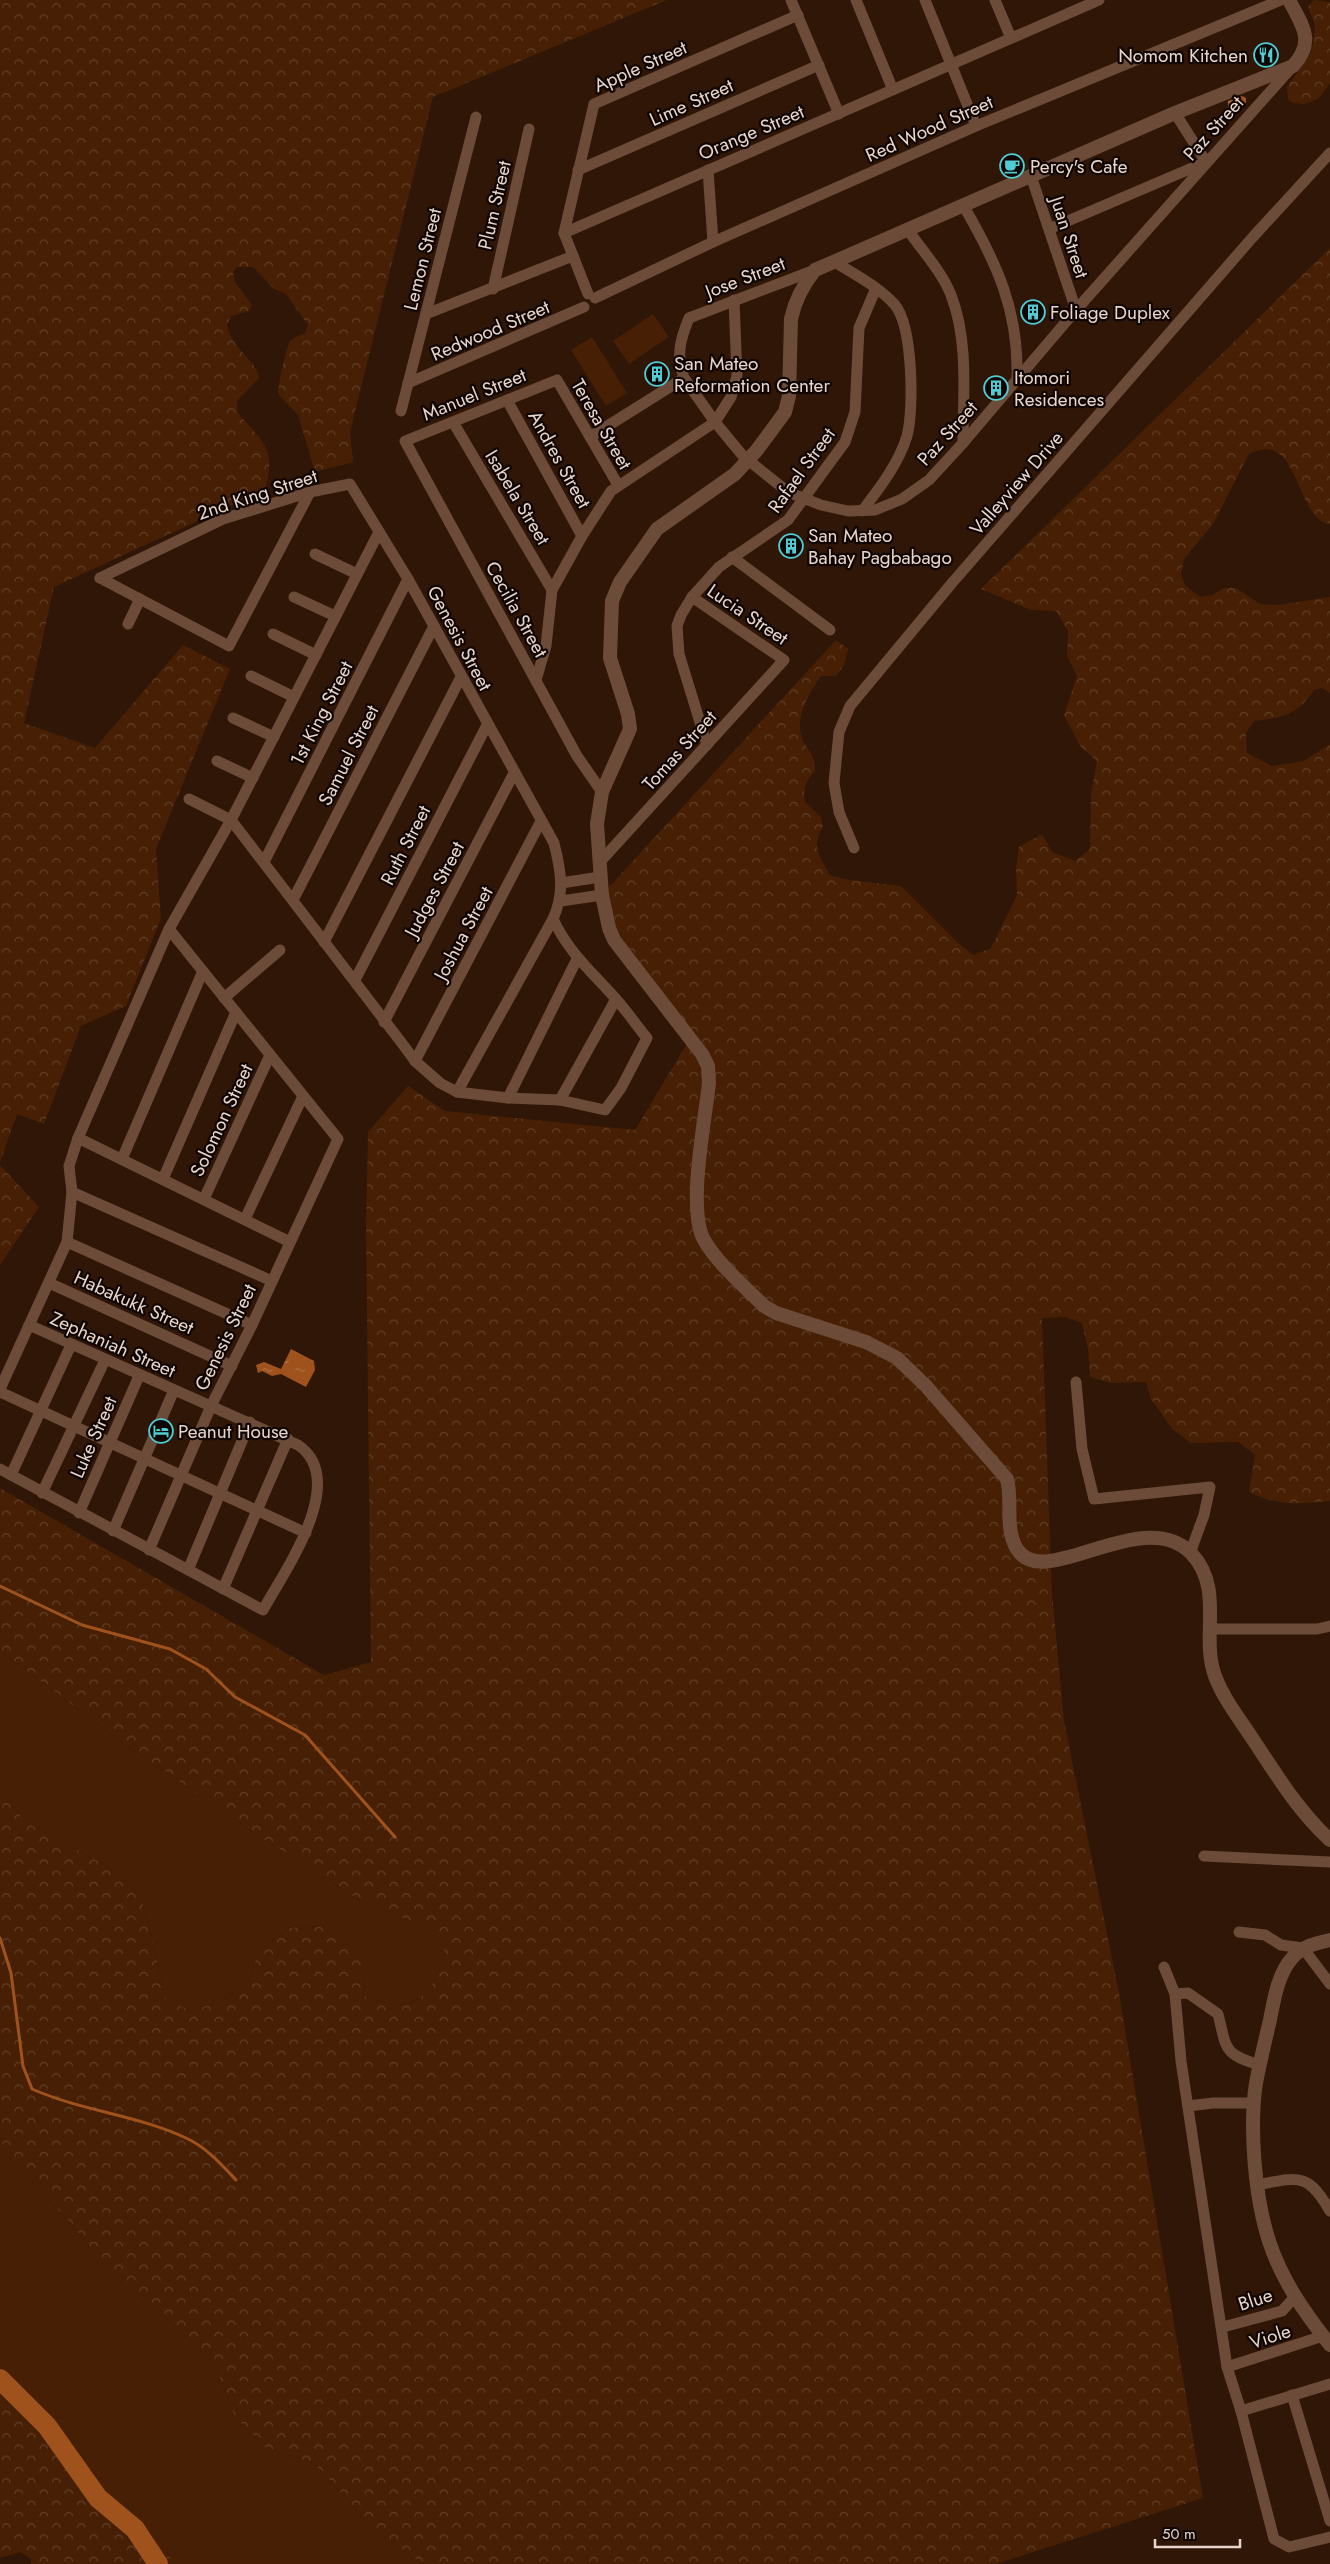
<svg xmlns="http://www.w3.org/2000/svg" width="1330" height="2564" viewBox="0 0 1330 2564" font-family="Jost,sans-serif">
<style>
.green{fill:#461f04}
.forest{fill:url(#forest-crowns)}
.water{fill:url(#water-ripples)}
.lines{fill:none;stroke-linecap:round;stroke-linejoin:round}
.stream{stroke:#9f521c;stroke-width:3}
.river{stroke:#9f521c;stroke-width:20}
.minor{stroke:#6c4b38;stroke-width:11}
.tertiary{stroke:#6c4b38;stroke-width:14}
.labels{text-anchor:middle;stroke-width:4.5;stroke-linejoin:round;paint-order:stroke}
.poi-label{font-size:19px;fill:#e8d6cc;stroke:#0f0502;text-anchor:start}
.street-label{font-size:19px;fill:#e8d6cc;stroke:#0f0502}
</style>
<defs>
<pattern id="forest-crowns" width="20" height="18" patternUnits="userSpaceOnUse" patternTransform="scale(1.25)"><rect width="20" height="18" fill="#461f04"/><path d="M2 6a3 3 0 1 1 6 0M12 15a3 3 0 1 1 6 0" fill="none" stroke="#613f27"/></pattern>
<pattern id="water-ripples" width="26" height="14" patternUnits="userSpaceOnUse" patternTransform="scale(1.25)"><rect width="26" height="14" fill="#9f521c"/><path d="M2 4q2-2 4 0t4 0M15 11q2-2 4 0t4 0" fill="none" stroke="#b17246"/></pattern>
</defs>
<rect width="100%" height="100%" fill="#2f1606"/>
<g class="green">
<path d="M653 314 669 337 629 364 613 341Z"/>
<path d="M592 337 627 393 606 406 571 350Z"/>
<path d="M0 1651 126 1745 262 1838 359 1900 426 1928 446 1945C436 1994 415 2018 365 1996L362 1964 322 1926 288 1928 258 1953 249 1979 220 2003 188 2010 164 1998 155 1951 142 1901 122 1874 24 1821 0 1787Z"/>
<path d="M0 2139 9 2158 68 2220 101 2262 128 2290 173 2324 215 2365 234 2416 266 2448 315 2464 370 2525 422 2564H174L162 2543 106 2495 71 2444 49 2417 0 2368Z"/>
</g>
<g class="forest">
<path d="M0 0H667L433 97 350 432 353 462 315 472 298 415 278 394C278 386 286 345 291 340 294 337 301 335 305 333L308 325 286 294 274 289 253 267H237L233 272 235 282 252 305 249 311 231 316 227 325C232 350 256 359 259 378L237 401V412C262 442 277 447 265 490L54 587 24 723 95 748 183 645 230 669 156 849 161 918 126 1006 81 1026 44 1124 17 1114 0 1162Z"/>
<path d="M1314 0 1330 2V83L1319 98 1313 101 1304 104 1293 103 1288 99 1287 87 1310 54 1313 44 1315 25 1308 7Z"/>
<path d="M1330 248V524C1295 521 1300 427 1249 454L1213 524 1184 559 1181 574 1185 585 1200 597 1212 595 1224 588H1236L1260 604 1279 605 1330 597V693L1322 688 1314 690C1298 715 1282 718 1254 721L1246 733 1247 753 1272 766 1304 761 1330 744V1501C1298 1504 1278 1506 1249 1492L1255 1455 1238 1442 1191 1443 1172 1429 1151 1399 1146 1382 1111 1383 1090 1377 1088 1349 1082 1323 1065 1317 1042 1318 1052 1594 1064 1721 1119 1993 1203 2498 996 2564H422L370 2525 315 2464 266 2448 234 2416 215 2365 173 2324 128 2290 101 2262 68 2220 9 2158 0 2139V1787L24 1821 122 1874 142 1901 155 1951 164 1997 188 2010 220 2003 249 1979 258 1953 288 1928 322 1926 347 1935 362 1964 365 1996C415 2018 436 1994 445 1946L426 1928 359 1900 262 1838 126 1745 0 1651V1488L324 1675 371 1662 366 1226 368 1132 408 1086 445 1111 635 1130 686 1045 697 1039 615 930 608 888 836 640 848 649 844 665 836 676H821C810 692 796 715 801 735 805 750 816 753 815 771 805 781 803 789 805 802L821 817 823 826C811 847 819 855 830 875L849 880 901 886 958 943 974 955 991 948 1017 895 1016 868 1019 847 1042 834 1052 852 1075 861 1090 849 1091 795 1097 761 1080 746 1064 715 1077 676 1067 656 1068 631 1056 611 1031 610 981 589Z"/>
<path d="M0 1165 39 1207 0 1265Z"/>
<path d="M0 2368 49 2417 71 2444 106 2495 162 2543 174 2564H31V2559L20 2552 0 2558Z"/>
</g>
<g class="water">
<path d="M1242 96 1246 98V103L1233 114 1228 110V101Z"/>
<path d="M291 1349 314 1361 315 1370 306 1387 281 1374 272 1376 262 1371 258 1373 256 1365 264 1362 281 1369Z"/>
</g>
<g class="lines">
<g class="stream">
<path d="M0 1586 82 1625 170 1649 206 1669 235 1697 305 1735 395 1837"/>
<path d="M0 1938 11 1973 23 2066 32 2089C82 2111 137 2115 186 2138 206 2147 221 2164 236 2180"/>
</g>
<path class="river" d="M0 2379 47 2426 98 2498 135 2529 158 2564"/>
<g class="minor">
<path d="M791 0 839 114"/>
<path d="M856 0 893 90"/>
<path d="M925 0 976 126"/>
<path d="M995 0 1011 38"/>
<path d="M578 170 819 65"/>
<path d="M708 170 713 242"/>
<path d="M1031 176 1076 310"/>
<path d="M963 205C997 263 1019 311 1017 379"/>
<path d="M907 229C922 250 942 272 951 295 969 341 963 396 963 443"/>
<path d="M1049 229 1206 162 1175 113"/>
<path d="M564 233 1099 0"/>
<path d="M833 261C854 274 878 286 895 305 913 327 914 410 907 436 899 463 879 489 862 511"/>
<path d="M493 289 529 129"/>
<path d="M588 294 564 233 594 104 798 15"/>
<path d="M595 298 713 242 976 126 1281 0"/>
<path d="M426 314 573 256"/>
<path d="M684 378 715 422 743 456 788 492 821 505 848 511 875 510 902 499 929 480 963 443 1076 310 1292 67"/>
<path d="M408 383 584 307"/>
<path d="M507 400 582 536"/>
<path d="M401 411 476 117"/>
<path d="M453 422 552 590"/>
<path d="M590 437 684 378C676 355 680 340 689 318L815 270"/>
<path d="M315 554 357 574"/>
<path d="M732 557 830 630"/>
<path d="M100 578 223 519 310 492 350 484 408 579 554 843C561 871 565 892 553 919L457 1092"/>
<path d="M100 578 229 646 310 492"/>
<path d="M294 597 335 616"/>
<path d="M128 624 140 599"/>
<path d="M273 634 316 655"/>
<path d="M251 676 294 697"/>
<path d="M536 680 546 646 552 590 582 536 611 491 715 422 731 397 737 376 734 300"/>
<path d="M233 718 274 737"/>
<path d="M707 745 679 654 677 626 681 615 692 597 719 567 788 520 845 442 855 412 859 328 876 288"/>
<path d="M217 761 253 778"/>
<path d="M602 792 577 756 405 441 557 380 618 485"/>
<path d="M189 799 231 820 401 1042 415 1061 440 1083 457 1092 508 1098 560 1100 605 1110 621 1088 647 1038C636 1025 627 1011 615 998 591 971 569 953 553 919"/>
<path d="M854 848 839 812 834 783 839 732 850 706 952 583 1252 238 1330 153"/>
<path d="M264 862 408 579"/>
<path d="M599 863 784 660 692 597"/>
<path d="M561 883 600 877"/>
<path d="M293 900 434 626"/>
<path d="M561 901 602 895"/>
<path d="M324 942 461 677"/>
<path d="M355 980 487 725"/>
<path d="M224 998 280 950"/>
<path d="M384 1022 514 773"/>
<path d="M415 1061 541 821"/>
<path d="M508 1098 577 959"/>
<path d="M560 1100 616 999"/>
<path d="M78 1138 290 1242"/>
<path d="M122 1159 203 971"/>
<path d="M163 1179 236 1012"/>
<path d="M72 1192 272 1281"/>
<path d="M204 1199 270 1055"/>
<path d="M245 1219 303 1096"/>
<path d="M67 1242 252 1325"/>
<path d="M49 1283 232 1366"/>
<path d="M1076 1382 1082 1449 1094 1499 1210 1487 1204 1515 1190 1553"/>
<path d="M0 1389 67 1242 72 1192 69 1166 78 1138 169 929 231 820 379 532"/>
<path d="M0 1392 306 1533"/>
<path d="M0 1469 263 1610C284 1572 350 1480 298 1445L29 1325"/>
<path d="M11 1475 71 1345"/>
<path d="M42 1493 105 1360"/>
<path d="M79 1513 139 1376"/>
<path d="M113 1531 174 1390"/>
<path d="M149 1550 211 1406 252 1325 338 1139 169 929"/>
<path d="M188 1570 250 1422"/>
<path d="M223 1589 288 1439"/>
<path d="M1211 1629H1317L1330 1626"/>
<path d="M1204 1856 1330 1862"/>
<path d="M1239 1932 1265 1935 1281 1945 1303 1948 1330 1984"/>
<path d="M1164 1967 1175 1994 1181 2061 1227 2367 1241 2411 1274 2539 1289 2547 1330 2537"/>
<path d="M1175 1994 1188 1993 1218 2014C1227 2050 1223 2054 1260 2065"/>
<path d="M1188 2106 1213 2103H1254"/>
<path d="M1257 2185C1298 2177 1308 2172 1330 2211"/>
<path d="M1223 2327 1282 2311 1294 2298"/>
<path d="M1227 2367 1323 2336"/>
<path d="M1292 2395 1330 2521"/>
<path d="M1241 2411 1330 2384"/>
</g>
<g class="tertiary">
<path d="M1289 0C1302 25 1316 41 1293 66L1175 113 815 270C803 285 795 300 791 319L789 396 785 412 757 450 735 474 657 529 620 582 612 601 610 658 628 714 630 729 602 792 597 824 602 895 609 928 614 940 702 1054 708 1066 709 1083C705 1121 687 1209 704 1240 718 1264 744 1286 764 1306L776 1313 866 1342 897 1358 926 1386 1007 1479C1013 1501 1004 1528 1017 1549 1043 1593 1142 1504 1191 1553 1225 1589 1200 1635 1215 1676 1223 1698 1239 1718 1252 1738 1276 1774 1298 1811 1330 1840"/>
<path d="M1330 1940C1316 1943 1303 1946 1293 1957 1278 1973 1274 1999 1270 2020 1265 2041 1260 2062 1256 2083 1249 2128 1255 2198 1269 2241 1282 2281 1305 2313 1330 2345"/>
</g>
</g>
<defs>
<g id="restaurant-ring" transform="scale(1.25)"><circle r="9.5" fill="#0f0502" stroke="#51ccd4" stroke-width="1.5"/><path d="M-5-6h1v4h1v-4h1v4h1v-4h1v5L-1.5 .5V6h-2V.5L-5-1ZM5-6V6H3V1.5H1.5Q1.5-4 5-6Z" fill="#51ccd4"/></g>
<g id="cafe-ring" transform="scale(1.25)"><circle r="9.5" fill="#0f0502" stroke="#51ccd4" stroke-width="1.5"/><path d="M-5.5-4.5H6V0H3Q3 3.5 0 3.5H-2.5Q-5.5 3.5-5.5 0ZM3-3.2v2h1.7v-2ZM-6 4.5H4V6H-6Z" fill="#51ccd4"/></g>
<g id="building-ring" transform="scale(1.25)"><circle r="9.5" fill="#0f0502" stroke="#51ccd4" stroke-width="1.5"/><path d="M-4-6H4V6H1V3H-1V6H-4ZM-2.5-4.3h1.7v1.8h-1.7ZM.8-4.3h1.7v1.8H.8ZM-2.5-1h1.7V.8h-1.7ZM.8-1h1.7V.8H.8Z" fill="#51ccd4"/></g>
<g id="hotel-ring" transform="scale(1.25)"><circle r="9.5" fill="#0f0502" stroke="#51ccd4" stroke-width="1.5"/><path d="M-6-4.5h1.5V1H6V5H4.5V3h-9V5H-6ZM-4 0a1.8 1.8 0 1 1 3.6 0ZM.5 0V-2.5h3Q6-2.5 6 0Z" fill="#51ccd4"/></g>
</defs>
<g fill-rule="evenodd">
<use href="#restaurant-ring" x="1266" y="55"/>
<use href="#cafe-ring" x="1012" y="166"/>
<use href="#building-ring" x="1033" y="312"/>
<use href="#building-ring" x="657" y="374"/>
<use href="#building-ring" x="996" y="388"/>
<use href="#building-ring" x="791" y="546"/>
<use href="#hotel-ring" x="161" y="1431"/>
</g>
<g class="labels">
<g class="poi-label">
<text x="1248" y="62" text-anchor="end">Nomom Kitchen</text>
<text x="1030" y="173">Percy's Cafe</text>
<text x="1050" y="319">Foliage Duplex</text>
<text x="674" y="370">San Mateo<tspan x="674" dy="22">Reformation Center</tspan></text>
<text x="1014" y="384">Itomori<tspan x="1014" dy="22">Residences</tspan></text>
<text x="808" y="542">San Mateo<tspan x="808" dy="22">Bahay Pagbabago</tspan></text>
<text x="178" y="1438">Peanut House</text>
</g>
<g class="street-label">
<text transform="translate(640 66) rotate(-24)" y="7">Apple Street</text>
<text transform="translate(691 102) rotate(-24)" y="7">Lime Street</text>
<text transform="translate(929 128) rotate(-24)" y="7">Red Wood Street</text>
<text transform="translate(1213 128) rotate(-48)" y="7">Paz Street</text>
<text transform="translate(751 132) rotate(-23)" y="7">Orange Street</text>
<text transform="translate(494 205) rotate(-77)" y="7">Plum Street</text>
<text transform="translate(1070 237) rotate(72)" y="7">Juan Street</text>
<text transform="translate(422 259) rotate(-76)" y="7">Lemon Street</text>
<text transform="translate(745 277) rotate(-21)" y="7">Jose Street</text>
<text transform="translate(490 330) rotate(-23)" y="7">Redwood Street</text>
<text transform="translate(474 394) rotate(-22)" y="7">Manuel Street</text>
<text transform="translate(602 424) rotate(60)" y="7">Teresa Street</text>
<text transform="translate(947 433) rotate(-48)" y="7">Paz Street</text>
<text transform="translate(560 459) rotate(61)" y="7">Andres Street</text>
<text transform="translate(801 470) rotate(-54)" y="7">Rafael Street</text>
<text transform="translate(1016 483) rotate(-49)" y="7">Valleyview Drive</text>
<text transform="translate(257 494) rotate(-18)" y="7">2nd King Street</text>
<text transform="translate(518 497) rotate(59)" y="7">Isabela Street</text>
<text transform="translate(517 609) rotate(61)" y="7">Cecilia Street</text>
<text transform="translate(748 614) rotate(34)" y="7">Lucia Street</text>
<text transform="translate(460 638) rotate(62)" y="7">Genesis Street</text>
<text transform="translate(321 713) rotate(-63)" y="7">1st King Street</text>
<text transform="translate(679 750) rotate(-48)" y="7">Tomas Street</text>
<text transform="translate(348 755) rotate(-63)" y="7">Samuel Street</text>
<text transform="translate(405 845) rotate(-63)" y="7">Ruth Street</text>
<text transform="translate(434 889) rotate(-62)" y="7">Judges Street</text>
<text transform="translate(463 933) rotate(-62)" y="7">Joshua Street</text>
<text transform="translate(221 1120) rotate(-65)" y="7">Solomon Street</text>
<text transform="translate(134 1302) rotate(24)" y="7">Habakukk Street</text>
<text transform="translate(225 1337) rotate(-64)" y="7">Genesis Street</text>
<text transform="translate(113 1344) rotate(24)" y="7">Zephaniah Street</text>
<text transform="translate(93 1437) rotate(-66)" y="7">Luke Street</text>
<text transform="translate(1255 2299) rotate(-18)" y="7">Blue</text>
<text transform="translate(1270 2336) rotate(-18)" y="7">Viole</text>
</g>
</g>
<path d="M1155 2539v8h85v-8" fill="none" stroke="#e8d6cc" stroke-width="2.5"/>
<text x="1162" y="2539" font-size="15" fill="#e8d6cc" stroke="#0f0502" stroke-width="4" paint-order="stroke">50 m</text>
</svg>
